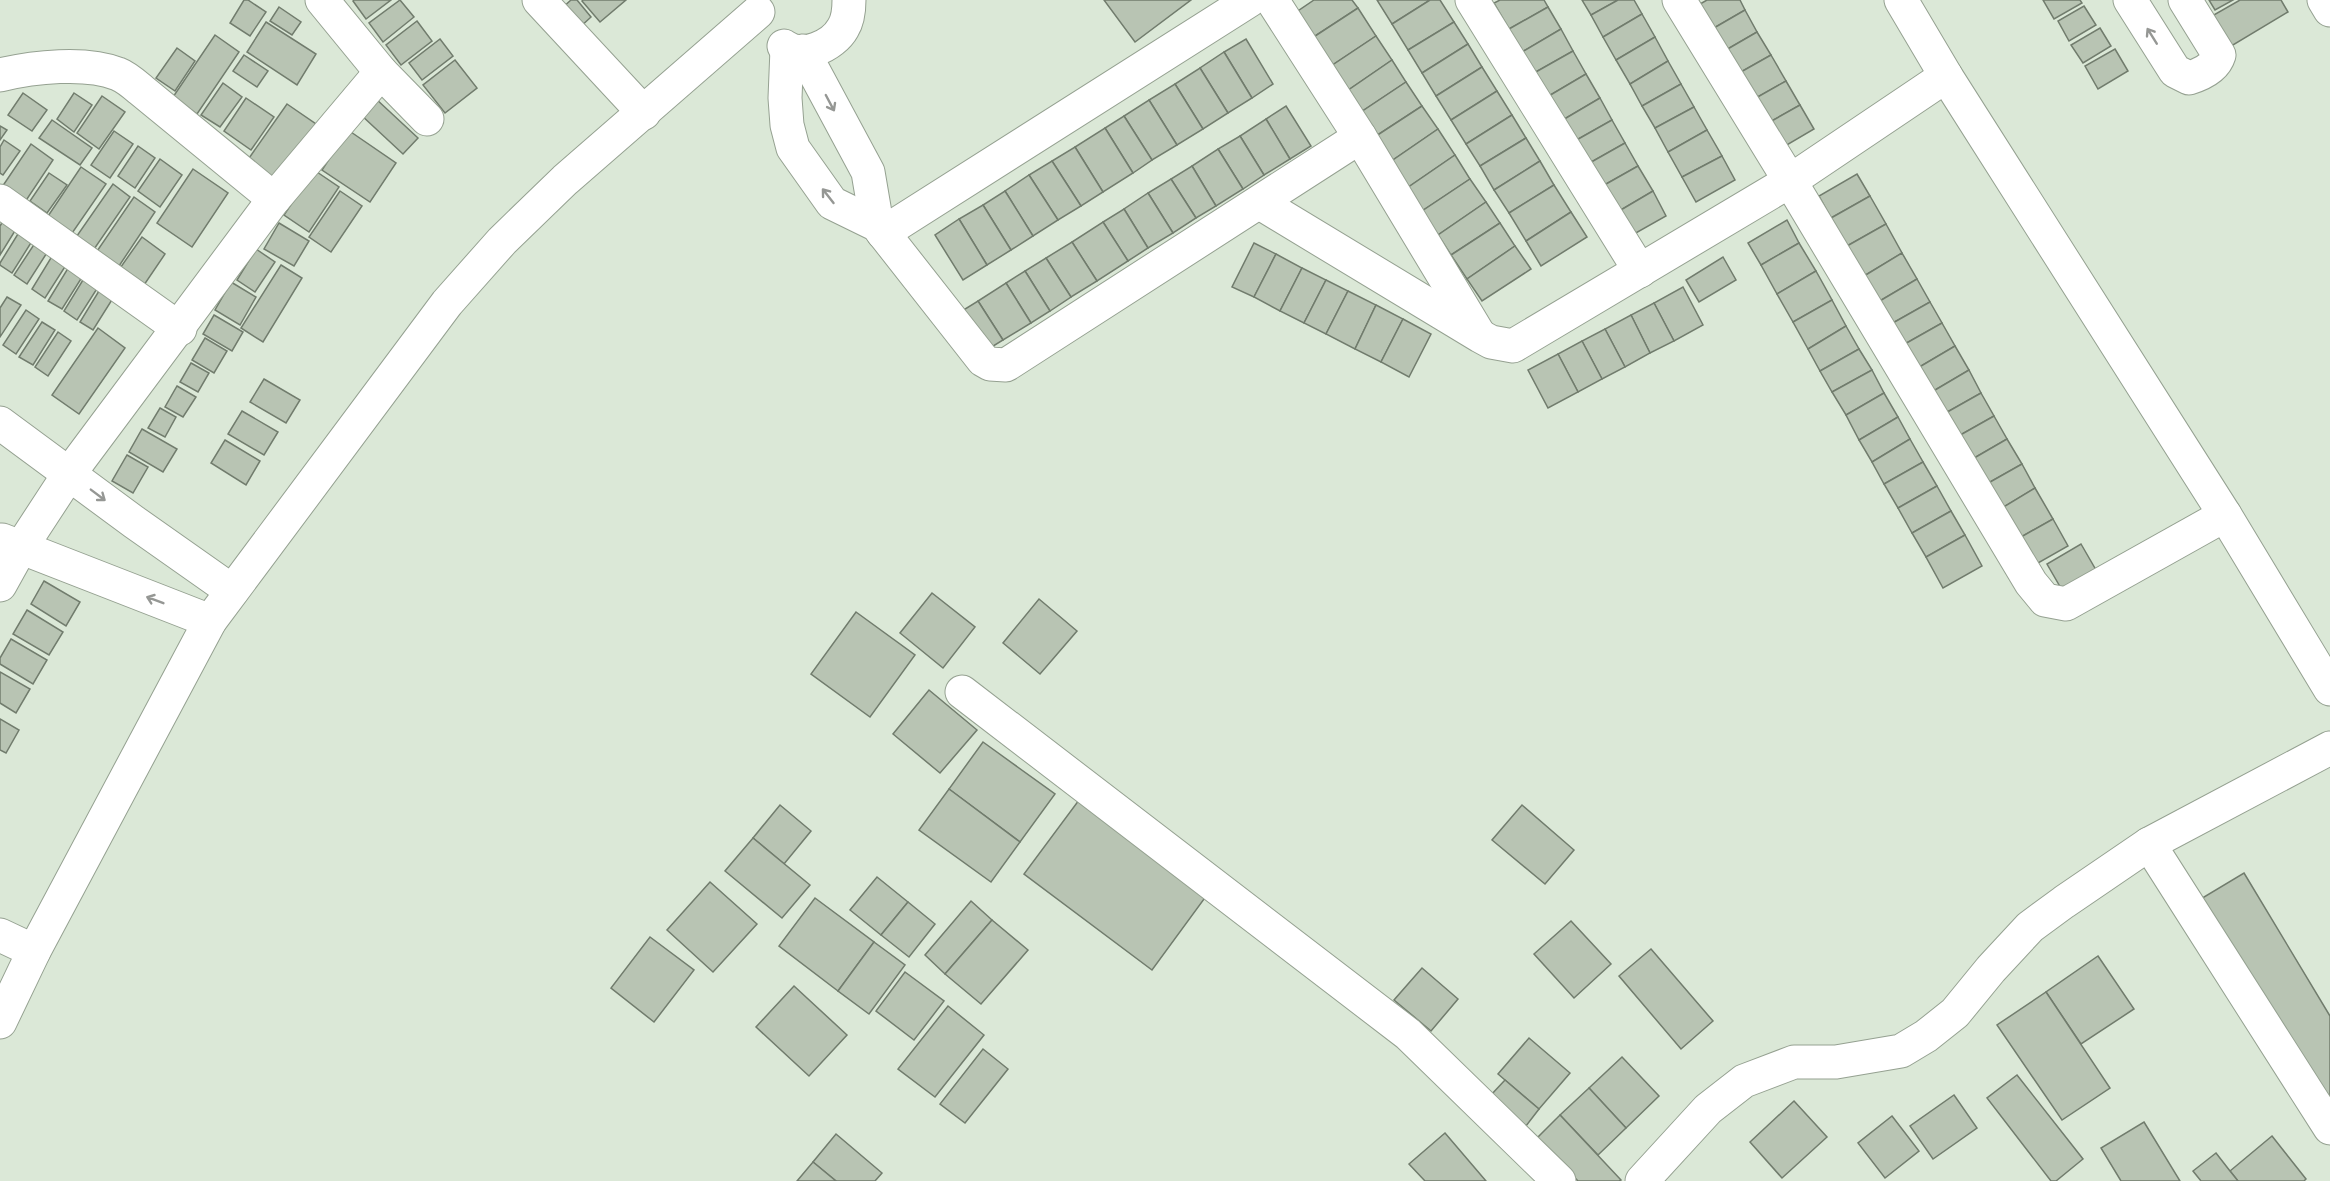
<svg xmlns="http://www.w3.org/2000/svg" width="2330" height="1181" viewBox="0 0 2330 1181" font-family="'Varela Round',sans-serif">
<style>
.building{fill:#b8c4b3;stroke:#717c6d;stroke-width:1.5}
.lines{fill:none;stroke-linecap:round;stroke-linejoin:round}
.minor-casing{stroke:#95a191;stroke-width:35}
.minor{stroke:#fff;stroke-width:33}
.oneway{stroke:#959794}
</style>
<rect width="100%" height="100%" fill="#dbe8d7"/>
<g class="building">
<path d="M244 0H248L266 12 250 36 230 23Z"/>
<path d="M354 0H391L366 19 353 1Z"/>
<path d="M400 0 414 17 383 42 369 23Z"/>
<path d="M571 0H577L591 17 578 29 561 9Z"/>
<path d="M583 0H626L600 22 582 1Z"/>
<path d="M1104 0H1191L1135 42Z"/>
<path d="M1314 0H1352L1358 8 1309 40 1292 15Z"/>
<path d="M1377 0H1430L1392 24Z"/>
<path d="M1430 0H1440L1454 22 1408 50 1392 24Z"/>
<path d="M1500 0H1544L1548 7 1509 29 1494 3Z"/>
<path d="M1582 0H1618L1591 15Z"/>
<path d="M1618 0H1634L1642 14 1603 37 1591 15Z"/>
<path d="M1707 0H1740L1745 10 1707 32 1693 8Z"/>
<path d="M2043 0H2080L2082 3 2054 19Z"/>
<path d="M2209 0H2233L2215 10Z"/>
<path d="M2240 0H2281L2288 12 2223 51 2205 20Z"/>
<path d="M2084 6 2096 25 2069 41 2058 21Z"/>
<path d="M279 7 301 22 292 35 270 21Z"/>
<path d="M1548 7 1561 29 1522 52 1509 29Z"/>
<path d="M1358 8 1376 36 1328 68 1309 40Z"/>
<path d="M1745 10 1757 32 1719 54 1707 32Z"/>
<path d="M1642 14 1655 37 1616 60 1603 37Z"/>
<path d="M417 21 432 41 401 65 386 45Z"/>
<path d="M266 22 316 54 297 85 247 52Z"/>
<path d="M1454 22 1468 44 1422 73 1408 50Z"/>
<path d="M2100 28 2111 46 2083 63 2071 45Z"/>
<path d="M1561 29 1573 51 1534 73 1522 52Z"/>
<path d="M1757 32 1771 55 1732 77 1719 54Z"/>
<path d="M215 35 239 52 197 114 173 97Z"/>
<path d="M1376 36 1392 60 1344 93 1328 68Z"/>
<path d="M1655 37 1668 61 1630 84 1616 60Z"/>
<path d="M440 39 453 56 422 80 409 63Z"/>
<path d="M1246 39 1273 84 1252 98 1224 52Z"/>
<path d="M1468 44 1482 67 1436 96 1422 73Z"/>
<path d="M177 48 195 61 175 91 156 78Z"/>
<path d="M2115 49 2128 71 2098 89 2085 66Z"/>
<path d="M1573 51 1586 74 1547 97 1534 73Z"/>
<path d="M1224 52 1252 98 1228 113 1200 68Z"/>
<path d="M244 55 268 71 257 87 233 71Z"/>
<path d="M1771 55 1786 81 1747 103 1732 77Z"/>
<path d="M455 60 477 88 445 113 423 85Z"/>
<path d="M1392 60 1406 82 1358 114 1344 93Z"/>
<path d="M1668 61 1681 84 1642 106 1630 84Z"/>
<path d="M1482 67 1497 91 1451 120 1436 96Z"/>
<path d="M1200 68 1228 113 1203 129 1175 84Z"/>
<path d="M1586 74 1600 98 1561 121 1547 97Z"/>
<path d="M1786 81 1800 105 1761 127 1747 103Z"/>
<path d="M1406 82 1422 106 1373 138 1358 114Z"/>
<path d="M223 83 242 97 220 127 201 115Z"/>
<path d="M1175 84 1203 129 1177 145 1149 100Z"/>
<path d="M1681 84 1694 107 1655 128 1642 106Z"/>
<path d="M1497 91 1512 115 1466 144 1451 120Z"/>
<path d="M23 93 47 110 32 131 8 115Z"/>
<path d="M74 93 92 105 74 132 57 119Z"/>
<path d="M102 96 125 112 99 149 77 133Z"/>
<path d="M246 98 274 117 251 150 224 131Z"/>
<path d="M375 98 418 138 403 154 360 114Z"/>
<path d="M1600 98 1612 120 1573 142 1561 121Z"/>
<path d="M1149 100 1177 145 1152 160 1124 116Z"/>
<path d="M287 104 316 124 276 182 247 161Z"/>
<path d="M1800 105 1814 129 1775 152 1761 127Z"/>
<path d="M1286 106 1311 146 1290 159 1266 119Z"/>
<path d="M1422 106 1438 129 1390 162 1373 138Z"/>
<path d="M1694 107 1707 130 1668 152 1655 128Z"/>
<path d="M1512 115 1526 138 1480 166 1466 144Z"/>
<path d="M1124 116 1152 160 1133 173 1105 128Z"/>
<path d="M1266 119 1290 159 1264 175 1240 136Z"/>
<path d="M52 120 92 148 80 165 39 138Z"/>
<path d="M1612 120 1625 143 1586 165 1573 142Z"/>
<path d="M0 126 7 130 0 140Z"/>
<path d="M1105 128 1133 173 1103 192 1075 147Z"/>
<path d="M1438 129 1455 155 1407 188 1390 162Z"/>
<path d="M348 130 396 163 370 202 322 170Z"/>
<path d="M1707 130 1722 156 1682 177 1668 152Z"/>
<path d="M114 131 133 144 110 178 91 165Z"/>
<path d="M1240 136 1264 175 1243 189 1218 149Z"/>
<path d="M1526 138 1540 161 1494 190 1480 166Z"/>
<path d="M4 140 20 151 3 175 0 173V147Z"/>
<path d="M1625 143 1638 166 1599 188 1586 165Z"/>
<path d="M31 144 53 160 25 202 2 187Z"/>
<path d="M138 146 155 158 135 188 118 176Z"/>
<path d="M1075 147 1103 192 1081 206 1052 161Z"/>
<path d="M1218 149 1243 189 1216 206 1192 166Z"/>
<path d="M1455 155 1470 179 1422 211 1407 188Z"/>
<path d="M1722 156 1735 180 1696 202 1682 177Z"/>
<path d="M160 159 182 175 160 207 138 191Z"/>
<path d="M1052 161 1081 206 1058 220 1029 175Z"/>
<path d="M1540 161 1554 185 1509 213 1494 190Z"/>
<path d="M1192 166 1216 206 1196 218 1171 179Z"/>
<path d="M1638 166 1653 191 1614 214 1599 188Z"/>
<path d="M81 167 106 184 68 239 44 222Z"/>
<path d="M193 169 228 193 192 247 157 223Z"/>
<path d="M314 170 339 187 309 232 284 215Z"/>
<path d="M49 173 67 185 47 213 30 201Z"/>
<path d="M1857 174 1870 196 1831 218 1819 196Z"/>
<path d="M1029 175 1058 220 1033 236 1005 191Z"/>
<path d="M1171 179 1196 218 1173 233 1148 193Z"/>
<path d="M1470 179 1486 202 1438 235 1422 211Z"/>
<path d="M113 184 130 197 90 255 72 243Z"/>
<path d="M1554 185 1571 212 1526 241 1509 213Z"/>
<path d="M340 191 362 206 331 252 309 237Z"/>
<path d="M1005 191 1033 236 1011 250 983 205Z"/>
<path d="M1653 191 1666 216 1627 238 1614 214Z"/>
<path d="M1148 193 1173 233 1148 248 1124 209Z"/>
<path d="M1870 196 1886 224 1847 246 1831 218Z"/>
<path d="M134 197 155 212 113 275 91 260Z"/>
<path d="M1486 202 1500 223 1451 255 1438 235Z"/>
<path d="M983 205 1011 250 987 265 959 219Z"/>
<path d="M1124 209 1148 248 1128 261 1103 222Z"/>
<path d="M1571 212 1587 237 1541 266 1526 241Z"/>
<path d="M5 218 18 226 0 255V226Z"/>
<path d="M959 219 987 265 963 280 935 235Z"/>
<path d="M1787 220 1799 243 1761 265 1748 243Z"/>
<path d="M1103 222 1128 261 1097 281 1072 242Z"/>
<path d="M279 223 309 241 294 266 264 249Z"/>
<path d="M1500 223 1515 246 1467 279 1451 255Z"/>
<path d="M1886 224 1902 253 1864 276 1847 246Z"/>
<path d="M21 229 34 238 12 273 0 265V263Z"/>
<path d="M142 237 165 254 142 288 118 271Z"/>
<path d="M37 240 50 248 27 284 14 275Z"/>
<path d="M1072 242 1097 281 1071 297 1046 258Z"/>
<path d="M1254 243 1276 254 1254 297 1232 287Z"/>
<path d="M1799 243 1816 271 1777 294 1761 265Z"/>
<path d="M1515 246 1531 269 1482 301 1467 279Z"/>
<path d="M256 249 275 262 255 292 237 280Z"/>
<path d="M54 253 68 262 45 298 32 289Z"/>
<path d="M1902 253 1917 279 1878 302 1864 276Z"/>
<path d="M1276 254 1302 268 1280 311 1254 297Z"/>
<path d="M1723 257 1736 280 1699 302 1686 280Z"/>
<path d="M1046 258 1071 297 1050 311 1025 271Z"/>
<path d="M70 265 84 274 62 309 48 301Z"/>
<path d="M281 265 302 278 263 342 241 328Z"/>
<path d="M1302 268 1326 280 1304 323 1280 311Z"/>
<path d="M1025 271 1050 311 1031 323 1006 283Z"/>
<path d="M1816 271 1832 300 1793 322 1777 294Z"/>
<path d="M86 275 100 284 77 320 64 311Z"/>
<path d="M1917 279 1930 302 1891 324 1878 302Z"/>
<path d="M1326 280 1348 291 1326 334 1304 323Z"/>
<path d="M231 282 256 297 240 325 215 310Z"/>
<path d="M1006 283 1031 323 1003 340 978 301Z"/>
<path d="M102 286 115 295 93 330 80 322Z"/>
<path d="M1683 287 1703 325 1674 341 1654 303Z"/>
<path d="M1348 291 1376 305 1355 349 1326 334Z"/>
<path d="M7 297 21 305 0 337V308Z"/>
<path d="M1832 300 1846 326 1808 349 1793 322Z"/>
<path d="M978 301 1003 340 982 353 957 314Z"/>
<path d="M1930 302 1942 323 1903 345 1891 324Z"/>
<path d="M1654 303 1674 341 1650 353 1631 315Z"/>
<path d="M1376 305 1403 319 1381 362 1355 349Z"/>
<path d="M26 310 39 319 16 354 3 345Z"/>
<path d="M214 315 243 332 232 351 203 334Z"/>
<path d="M1631 315 1650 353 1625 367 1605 329Z"/>
<path d="M1403 319 1431 334 1409 377 1381 362Z"/>
<path d="M42 322 55 330 33 365 19 357Z"/>
<path d="M1942 323 1955 346 1916 369 1903 345Z"/>
<path d="M1846 326 1859 349 1820 371 1808 349Z"/>
<path d="M98 328 125 348 79 414 52 395Z"/>
<path d="M1605 329 1625 367 1602 379 1582 341Z"/>
<path d="M58 332 71 341 48 376 35 367Z"/>
<path d="M205 338 227 351 214 373 192 360Z"/>
<path d="M1582 341 1602 379 1578 392 1558 354Z"/>
<path d="M1955 346 1969 370 1930 393 1916 369Z"/>
<path d="M1859 349 1872 370 1832 392 1820 371Z"/>
<path d="M1558 354 1578 392 1548 408 1528 370Z"/>
<path d="M191 363 209 373 198 392 180 382Z"/>
<path d="M1872 370 1884 393 1846 415 1832 392Z"/>
<path d="M1969 370 1981 393 1942 415 1930 393Z"/>
<path d="M264 379 300 400 286 423 250 402Z"/>
<path d="M177 386 196 397 183 417 165 407Z"/>
<path d="M1884 393 1898 417 1859 440 1846 415Z"/>
<path d="M1981 393 1994 416 1955 438 1942 415Z"/>
<path d="M160 408 176 417 165 437 148 428Z"/>
<path d="M242 411 278 432 264 455 228 434Z"/>
<path d="M1994 416 2007 439 1969 461 1955 438Z"/>
<path d="M1898 417 1910 439 1872 462 1859 440Z"/>
<path d="M142 429 177 449 163 472 129 452Z"/>
<path d="M1910 439 1923 462 1884 484 1872 462Z"/>
<path d="M2007 439 2022 464 1983 486 1969 461Z"/>
<path d="M225 440 260 461 246 485 211 463Z"/>
<path d="M127 455 148 467 133 493 112 481Z"/>
<path d="M1923 462 1937 486 1898 508 1884 484Z"/>
<path d="M2022 464 2035 488 1997 511 1983 486Z"/>
<path d="M1937 486 1951 511 1912 533 1898 508Z"/>
<path d="M2035 488 2053 519 2014 541 1997 511Z"/>
<path d="M1951 511 1965 535 1926 557 1912 533Z"/>
<path d="M2053 519 2068 546 2029 568 2014 541Z"/>
<path d="M1965 535 1982 566 1943 588 1926 557Z"/>
<path d="M2081 544 2096 570 2062 590 2047 564Z"/>
<path d="M44 581 80 602 66 626 31 604Z"/>
<path d="M932 593 975 627 943 668 900 633Z"/>
<path d="M1039 599 1077 631 1040 674 1003 643Z"/>
<path d="M27 610 63 632 49 655 13 634Z"/>
<path d="M856 612 915 655 870 717 811 674Z"/>
<path d="M11 639 47 660 33 684 0 664V658Z"/>
<path d="M0 672 30 689 16 713 0 703Z"/>
<path d="M929 690 977 730 940 773 893 734Z"/>
<path d="M0 719 19 730 6 753 0 750Z"/>
<path d="M983 742 1055 794 1020 842 949 789Z"/>
<path d="M949 789 1020 842 991 882 919 830Z"/>
<path d="M1079 800 1207 895 1152 970 1024 874Z"/>
<path d="M780 805 811 831 784 864 753 838Z"/>
<path d="M1522 805 1574 850 1545 884 1492 840Z"/>
<path d="M753 838 810 885 782 918 725 871Z"/>
<path d="M2244 873 2330 1016V1117L2199 900Z"/>
<path d="M877 877 908 902 881 935 850 910Z"/>
<path d="M710 882 757 924 713 972 667 930Z"/>
<path d="M815 898 874 942 838 991 779 946Z"/>
<path d="M971 901 992 920 945 974 925 955Z"/>
<path d="M908 902 935 924 909 957 881 935Z"/>
<path d="M992 920 1028 950 981 1004 945 974Z"/>
<path d="M1571 921 1611 964 1574 998 1534 954Z"/>
<path d="M650 937 694 970 654 1022 611 988Z"/>
<path d="M874 942 905 965 869 1014 838 991Z"/>
<path d="M1651 949 1713 1021 1681 1049 1619 976Z"/>
<path d="M2098 956 2134 1009 2081 1044 2046 992Z"/>
<path d="M1422 968 1458 999 1431 1031 1394 1000Z"/>
<path d="M905 972 944 1001 914 1040 876 1011Z"/>
<path d="M794 986 847 1035 809 1076 756 1027Z"/>
<path d="M2046 992 2110 1088 2062 1120 1997 1025Z"/>
<path d="M948 1006 984 1035 935 1097 898 1069Z"/>
<path d="M1529 1038 1570 1073 1539 1109 1498 1074Z"/>
<path d="M983 1049 1008 1069 965 1123 940 1104Z"/>
<path d="M1622 1057 1659 1096 1626 1128 1589 1088Z"/>
<path d="M2017 1075 2083 1159 2056 1181H2051L1987 1098Z"/>
<path d="M1505 1080 1539 1109 1526 1126 1491 1095Z"/>
<path d="M1589 1088 1626 1128 1598 1155 1560 1115Z"/>
<path d="M1954 1095 1977 1128 1933 1159 1910 1126Z"/>
<path d="M1794 1101 1827 1137 1782 1178 1750 1142Z"/>
<path d="M1560 1115 1621 1180 1619 1181H1578L1537 1138Z"/>
<path d="M1892 1116 1919 1151 1885 1178 1858 1143Z"/>
<path d="M2144 1122 2180 1181H2121L2101 1148Z"/>
<path d="M1445 1133 1486 1181H1425L1409 1164Z"/>
<path d="M836 1134 882 1173 875 1181H836L813 1162Z"/>
<path d="M2272 1136 2306 1179 2304 1181H2238L2230 1171Z"/>
<path d="M2216 1153 2230 1171 2238 1181H2201L2193 1171Z"/>
<path d="M813 1162 836 1181H797Z"/>
</g>
<g class="lines">
<g class="minor-casing">
<g id="minor">
<path d="M322 0 381 72 427 119"/>
<path d="M539 0 644 113"/>
<path d="M1272 0 1360 137 1478 333"/>
<path d="M1472 0 1640 271"/>
<path d="M1679 0 1790 181 2031 583 2045 600 2066 604 2225 515"/>
<path d="M1901 0 1946 76 2225 515 2330 689"/>
<path d="M2130 0 2175 71 2189 78C2202 74 2215 68 2219 55L2185 0"/>
<path d="M2324 0 2330 10"/>
<path d="M784 46C802 60 833 46 843 28 848 20 849 10 849 0"/>
<path d="M787 49 785 98 787 125 793 148 832 203 877 225 983 360 990 364 1006 365 1360 137"/>
<path d="M803 51 868 172 877 225"/>
<path d="M0 75C33 67 86 61 118 74 126 77 134 84 141 90L274 199"/>
<path d="M0 201 180 329"/>
<path d="M1260 203 1480 336 1491 342 1513 346 1790 181 1946 76"/>
<path d="M883 233 1250 0"/>
<path d="M0 423 134 522 232 591"/>
<path d="M2 540 210 621"/>
<path d="M0 585 20 549 69 474 274 199 381 72"/>
<path d="M962 692 1408 1034 1559 1181"/>
<path d="M2149 844 2330 1128"/>
<path d="M0 935 34 951"/>
<path d="M0 1022 34 951 210 621 447 303 502 241 565 180 758 12"/>
<path d="M1642 1181 1708 1109 1744 1081 1794 1062H1836L1901 1051 1926 1036 1955 1013 1991 969 2030 927 2064 902 2149 844 2330 748"/>
</g>
</g>
<use href="#minor" class="minor"/>
</g>
<defs><path id="oneway-shaft" d="M-6 0H5M1.5-3L5.5 0L1.5 3" fill="none" stroke-width="1.6" stroke-linecap="round" stroke-linejoin="round" transform="scale(1.5)"/></defs>
<g class="oneway">
<use href="#oneway-shaft" transform="translate(2152 36) rotate(-122)"/>
<use href="#oneway-shaft" transform="translate(830 103) rotate(62)"/>
<use href="#oneway-shaft" transform="translate(828 196) rotate(-128)"/>
<use href="#oneway-shaft" transform="translate(98 495) rotate(37)"/>
<use href="#oneway-shaft" transform="translate(155 600) rotate(-159)"/>
</g>
</svg>
